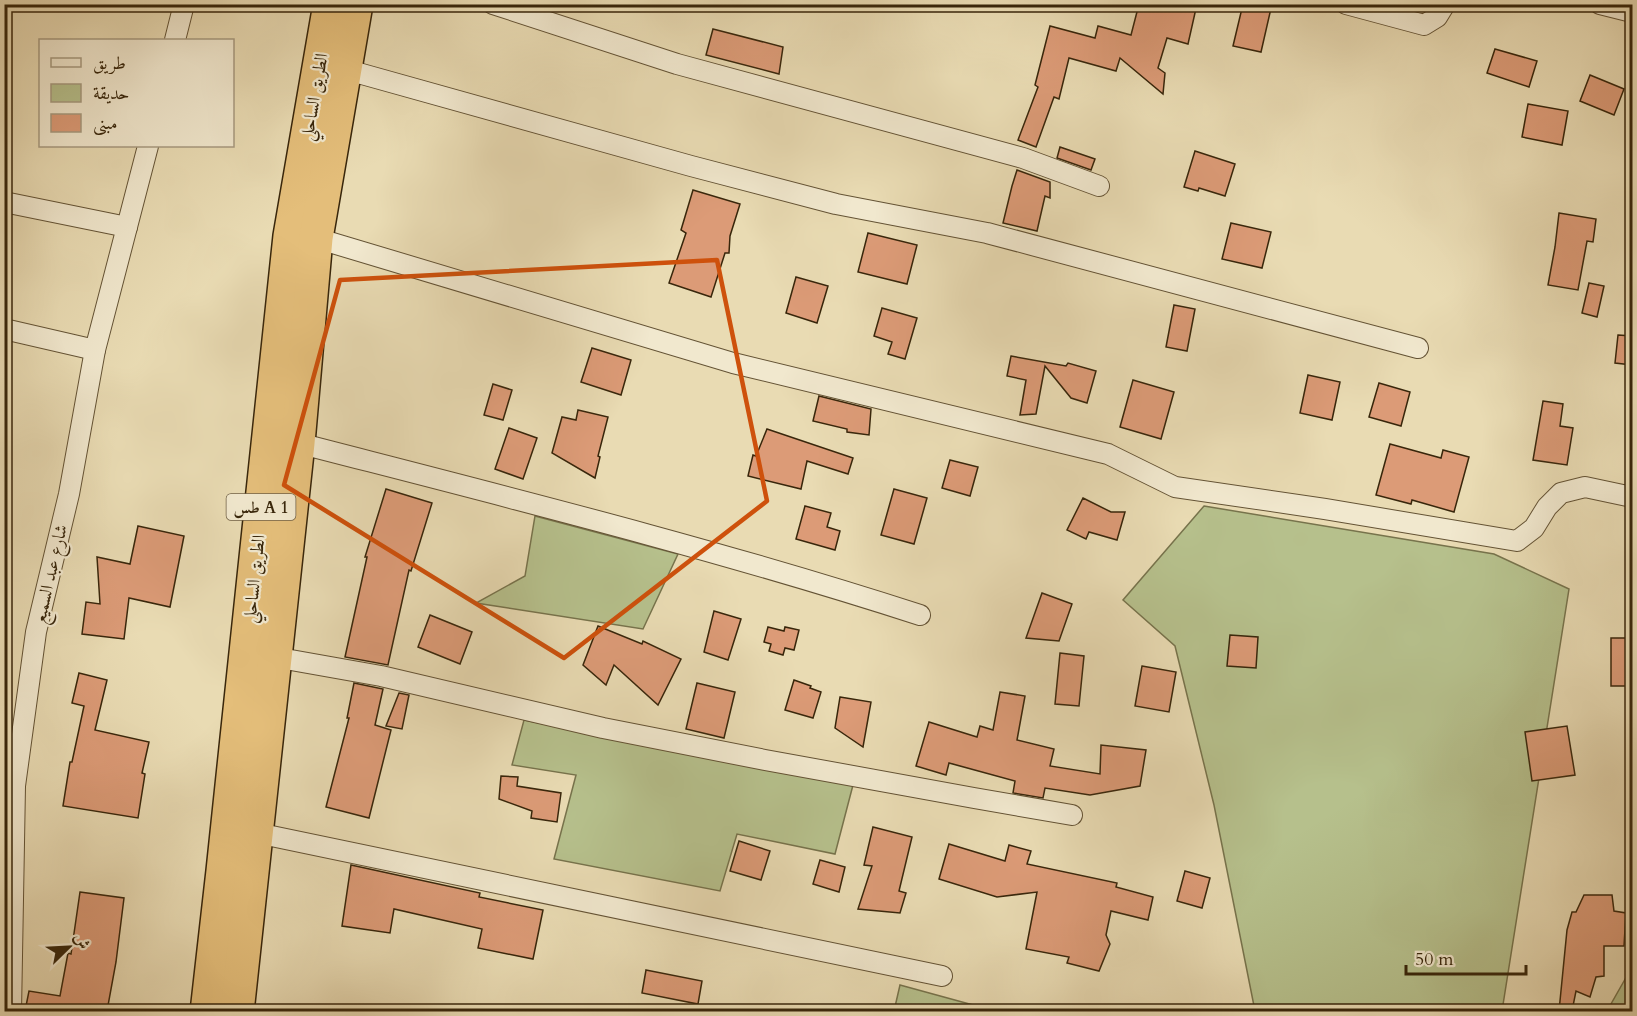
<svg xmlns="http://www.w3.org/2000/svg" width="1637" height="1016" viewBox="0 0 1637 1016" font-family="Cardo,Amiri,serif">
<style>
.green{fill:#b6c08c;stroke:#77734c;stroke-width:1.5}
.building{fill:#dc9b77;stroke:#38260b;stroke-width:1.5}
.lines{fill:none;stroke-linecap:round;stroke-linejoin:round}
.minor-casing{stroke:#645335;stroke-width:22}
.trunk-casing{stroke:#38260b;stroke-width:36}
.minor{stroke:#f1e8ce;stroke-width:20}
.trunk{stroke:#e4be7a;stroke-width:33}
.marked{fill:none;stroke:#ce510c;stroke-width:4.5;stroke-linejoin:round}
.labels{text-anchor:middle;stroke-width:4.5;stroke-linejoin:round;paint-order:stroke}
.shield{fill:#f1e8ce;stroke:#706046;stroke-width:1.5}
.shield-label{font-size:16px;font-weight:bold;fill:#38260b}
.street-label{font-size:18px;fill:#38260b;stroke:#f1e8ce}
</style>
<rect width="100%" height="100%" fill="#e9dbb3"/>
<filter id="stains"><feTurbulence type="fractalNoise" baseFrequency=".00333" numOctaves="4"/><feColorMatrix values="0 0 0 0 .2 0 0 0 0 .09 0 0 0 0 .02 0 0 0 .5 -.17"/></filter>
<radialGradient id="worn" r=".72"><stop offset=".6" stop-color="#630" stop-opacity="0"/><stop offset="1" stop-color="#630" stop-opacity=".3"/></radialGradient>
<g class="green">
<path d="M1204 506 1494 554 1569 589 1502 1011H1255L1214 805 1175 646 1123 600Z"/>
<path d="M535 516 678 554 643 629 476 603 525 576Z"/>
<path d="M524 720 853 785 835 854 737 834 720 891 554 859 576 775 512 765Z"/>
<path d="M1632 967V1011H1607Z"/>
<path d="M900 985 995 1011H894Z"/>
</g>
<g class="building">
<path d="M1139 4H1197L1188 44 1167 38 1158 68 1165 73 1163 94 1120 58 1116 71 1069 58 1059 99 1054 97 1036 147 1018 140 1038 87 1035 85 1050 26 1095 38 1098 26 1131 35Z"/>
<path d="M1243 4H1272L1261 52 1233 46Z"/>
<path d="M713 29 783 47 779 74 706 55Z"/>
<path d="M1495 49 1537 61 1529 87 1487 73Z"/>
<path d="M1590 75 1624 89 1614 115 1580 101Z"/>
<path d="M1528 104 1568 111 1562 145 1522 137Z"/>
<path d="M1060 147 1095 159 1091 170 1057 158Z"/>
<path d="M1195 151 1235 164 1225 196 1199 188 1198 191 1184 187Z"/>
<path d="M1017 170 1050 182V198L1045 196 1037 231 1003 223 1012 186Z"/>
<path d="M693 190 740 204 730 236 729 253H725L711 297 669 283 686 233 681 230Z"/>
<path d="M1559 213 1596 219 1593 242 1587 241 1578 290 1548 285 1555 247Z"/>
<path d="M1231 223 1271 232 1262 268 1222 259Z"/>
<path d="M868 233 917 245 907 284 858 272Z"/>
<path d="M796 277 828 286 817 323 786 313Z"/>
<path d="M1589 283 1604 286 1597 317 1582 313Z"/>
<path d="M1174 305 1195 309 1187 351 1166 347Z"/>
<path d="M882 308 917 318 905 359 888 354 892 342 874 336Z"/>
<path d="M1618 335 1632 336V365L1615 363Z"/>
<path d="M592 348 631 360 621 395 581 382Z"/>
<path d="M1011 356 1066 366 1068 363 1096 371 1087 403 1071 398 1045 366 1036 414 1020 415 1026 380 1007 376Z"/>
<path d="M1308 375 1340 382 1332 420 1300 413Z"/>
<path d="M1133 380 1174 392 1161 439 1120 427Z"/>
<path d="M1379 383 1410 392 1401 426 1369 417Z"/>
<path d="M493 384 512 390 503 420 484 415Z"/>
<path d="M819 396 871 409 869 435 847 432V429L813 421Z"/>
<path d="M1543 401 1563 404 1560 426 1573 428 1567 465 1533 460Z"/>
<path d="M578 410 608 417 598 456 600 457 595 478 552 453 562 417 576 420Z"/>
<path d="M509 428 537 438 523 479 495 469Z"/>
<path d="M767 429 853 458 848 474 807 461 801 489 748 476 753 455 756 456Z"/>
<path d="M1390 444 1441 458 1443 450 1469 457 1454 512 1412 500 1411 504 1376 495Z"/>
<path d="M950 460 978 467 970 496 942 488Z"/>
<path d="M386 489 432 503 411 571 409 570 388 665 345 657 367 557H365Z"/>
<path d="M894 489 927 498 914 544 881 535Z"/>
<path d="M1083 498 1111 512H1125L1117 540 1089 532 1086 539 1067 530Z"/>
<path d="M805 506 831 513 827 527 840 531 835 550 796 539Z"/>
<path d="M138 526 184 536 170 607 129 598 124 639 82 634 86 602 100 604 97 557 130 564Z"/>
<path d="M1042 593 1072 604 1059 641 1026 638Z"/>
<path d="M714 611 741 619 728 660 704 652Z"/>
<path d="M430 615 472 632 460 664 418 647Z"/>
<path d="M598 626 642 644 643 641 681 659 658 705 614 665 606 685 583 665Z"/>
<path d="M768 627 784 631 785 627 799 630 794 650 785 648 783 655 769 651 771 644 764 642Z"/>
<path d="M1230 635 1258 637 1256 668 1227 666Z"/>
<rect x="1611" y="638" width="21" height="48"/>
<path d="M1060 653 1084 656 1079 706 1055 704Z"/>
<path d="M1142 666 1176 672 1169 712 1135 706Z"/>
<path d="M79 673 107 680 95 730 149 742 142 773 145 774 138 818 63 806 70 762H72L84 706 72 703Z"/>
<path d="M794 680 811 686 810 688 821 692 813 718 785 710Z"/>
<path d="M354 683 383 689 375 725 391 730 369 818 326 807 349 718H347Z"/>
<path d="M697 683 735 692 724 738 686 729Z"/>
<path d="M1000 692 1025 696 1017 740 1054 749 1050 766 1100 774 1101 745 1146 750 1140 786 1090 795 1045 788 1043 798 1013 793 1015 781 949 763 946 775 916 766 929 722 977 737 980 726 993 730Z"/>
<path d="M399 693 409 695 402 729 386 726Z"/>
<path d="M840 697 871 702 863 747 835 728Z"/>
<path d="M1567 726 1575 775 1532 781 1525 732Z"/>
<path d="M501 776 518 777 517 786 561 793 557 822 531 818 532 811 499 799Z"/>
<path d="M873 827 912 837 899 891 906 893 900 913 858 909 872 866 864 865Z"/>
<path d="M739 841 770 851 761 880 730 871Z"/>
<path d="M949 844 1005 861 1009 845 1031 851 1027 864 1117 883 1116 887 1153 897 1148 920 1111 911 1106 935 1110 944 1099 971 1067 963 1069 957 1026 949 1037 892 997 897 939 879Z"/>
<path d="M820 860 845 867 839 892 813 884Z"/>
<path d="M351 865 480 893 479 897 543 910 533 959 478 948 482 929 394 909 390 933 342 926Z"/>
<path d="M1185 871 1210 878 1202 908 1177 901Z"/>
<path d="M80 892 124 898 116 962 107 1011H25L29 991 60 996 68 953 71 954Z"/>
<path d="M1584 895H1612L1614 911 1626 913 1624 946H1604V976L1596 977 1590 997 1576 991 1572 1011H1559L1567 930 1572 912H1576Z"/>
<path d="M646 970 702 981 698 1004 642 993Z"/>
</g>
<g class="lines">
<g class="minor-casing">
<g id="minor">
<path d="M493 4 677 64 1023 158 1099 186"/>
<path d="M1346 4 1424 25 1437 17 1445 4"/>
<path d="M1600 4 1632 12"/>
<path d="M175 40 184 4"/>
<path d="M344 69 691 166 836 204 987 233 1418 348"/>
<path d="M4 202 127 227"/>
<path d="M316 238 733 363 1108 454 1175 487 1325 509 1517 541 1534 528 1547 507 1561 493 1585 487 1632 497"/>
<path d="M4 329 95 350"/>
<path d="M298 443C507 497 716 549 920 615"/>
<path d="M274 657 381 676 603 728 765 760 974 798 1072 815"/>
<path d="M257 833 942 976"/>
<path d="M11 1012 15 786 36 632 69 494 95 350 148 146"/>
</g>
</g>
<g class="trunk-casing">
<g id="trunk">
<path d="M207 1012 223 871 290 236 330 4"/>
<path d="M237 1012 298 443 316 238 356 4"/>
</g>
</g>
<use href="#minor" class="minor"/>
<use href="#trunk" class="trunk"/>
</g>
<path class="marked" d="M717 260 767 501 564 658 284 485 340 280Z"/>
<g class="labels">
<rect class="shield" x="226.5" y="494" width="69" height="26" rx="4.5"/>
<g class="shield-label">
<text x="261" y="513">طس A 1</text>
</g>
<g class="street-label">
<text transform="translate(314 97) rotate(-80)" y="6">الطريق الساحلي</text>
<text transform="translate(50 574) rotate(-77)" y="6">شارع عبد السميع</text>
<text transform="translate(254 579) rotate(-84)" y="6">الطريق الساحلي</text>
</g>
</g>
<rect width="1637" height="1016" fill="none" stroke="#e9dbb3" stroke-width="24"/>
<rect x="6" y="6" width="1625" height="1004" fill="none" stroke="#38260b" stroke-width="3"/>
<rect x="12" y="12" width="1613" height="992" fill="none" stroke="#38260b" stroke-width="1.5"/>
<rect x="39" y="39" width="195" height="108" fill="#f1e8ce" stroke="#a79a80" stroke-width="1.5"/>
<rect x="51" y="58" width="30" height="9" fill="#f1e8ce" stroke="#a79a80" stroke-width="1.5"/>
<text x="93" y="69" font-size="18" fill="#38260b">طريق</text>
<rect x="51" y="84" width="30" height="18" fill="#b6c08c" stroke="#a79a80" stroke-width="1.5"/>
<text x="93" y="99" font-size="18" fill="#38260b">حديقة</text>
<rect x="51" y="114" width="30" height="18" fill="#dc9b77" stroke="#a79a80" stroke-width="1.5"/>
<text x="93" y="129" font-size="18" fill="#38260b">مبنى</text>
<g transform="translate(69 947) rotate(66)" stroke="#f1e8ce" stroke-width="4.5" paint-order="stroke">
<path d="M0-4.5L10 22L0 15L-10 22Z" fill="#38260b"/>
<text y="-9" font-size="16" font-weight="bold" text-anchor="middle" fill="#38260b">ش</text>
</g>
<path d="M1406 965v9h120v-9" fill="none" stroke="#38260b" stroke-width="3"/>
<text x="1415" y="965" font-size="18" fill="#38260b" stroke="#f1e8ce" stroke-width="4.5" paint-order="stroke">50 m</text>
<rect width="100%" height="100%" filter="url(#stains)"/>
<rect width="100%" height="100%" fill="url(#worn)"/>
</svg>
